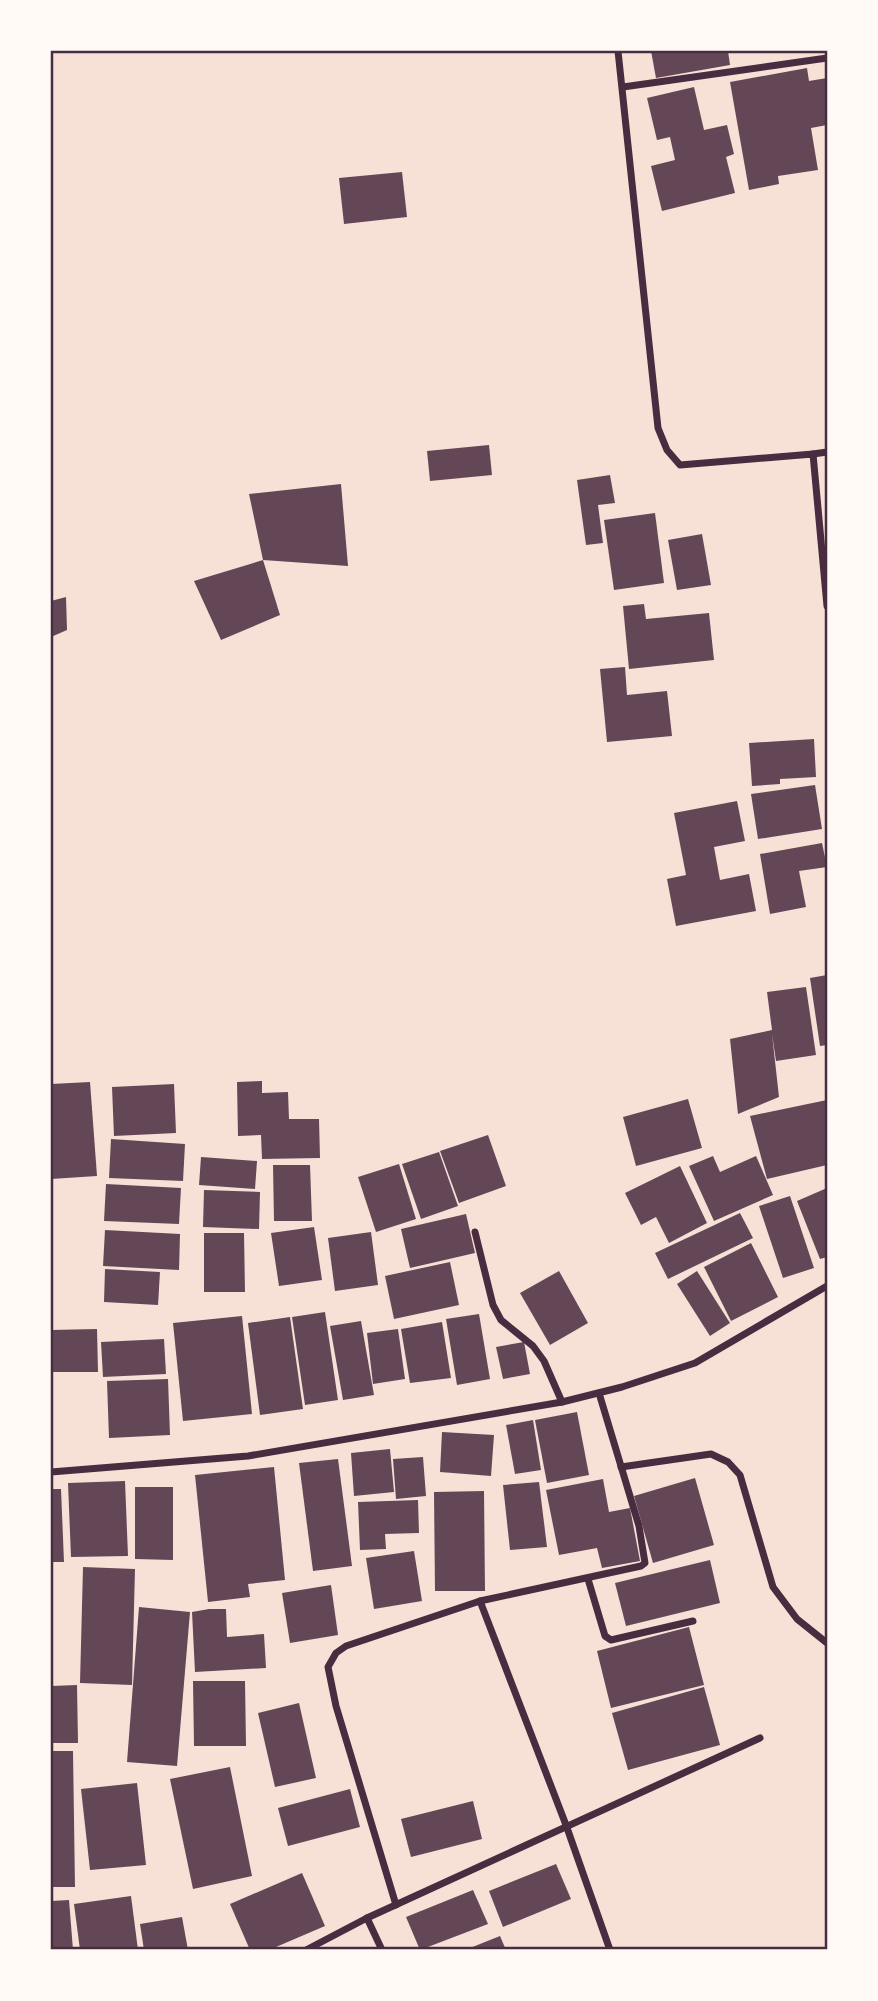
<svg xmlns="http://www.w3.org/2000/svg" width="878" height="2001" viewBox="0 0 878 2001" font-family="Lora,serif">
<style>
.building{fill:#644757}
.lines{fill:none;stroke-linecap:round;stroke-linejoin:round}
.minor{stroke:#4a2c40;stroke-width:7}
.neatline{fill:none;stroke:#4a2c40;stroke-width:2.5}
</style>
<rect width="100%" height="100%" fill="#f7e1d7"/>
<g class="building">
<path d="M651 51H728L730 65 656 78Z"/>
<path d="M807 68 809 81 827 78V125L811 128 818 170 778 176 779 184 749 190 730 82Z"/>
<path d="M694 87 704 130 727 125 734 154 726 157 735 193 662 211 651 166 675 160 670 137 657 140 647 98Z"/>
<path d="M402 172 407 217 344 224 339 178Z"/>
<path d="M489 445 492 475 430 481 427 451Z"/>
<path d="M610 475 615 503 598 505 603 543 586 545 577 480Z"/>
<path d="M341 484 348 566 263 560 249 494Z"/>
<path d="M655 513 664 583 614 590 604 520Z"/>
<path d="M702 534 711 585 677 590 668 540Z"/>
<path d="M263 560 280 615 221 640 194 581Z"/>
<path d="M66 597 67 630 51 637V601Z"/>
<path d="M644 604 646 619 709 613 714 660 629 669 623 606Z"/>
<path d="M625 667 627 695 667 691 672 736 607 742 600 669Z"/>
<path d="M814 739 816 777 780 779V784L752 786 749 743Z"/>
<path d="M815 785 822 829 758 839 751 794Z"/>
<path d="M737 801 745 841 714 847 720 880 749 874 756 911 676 926 667 879 686 875 674 813Z"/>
<path d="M822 843 827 867 799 871 806 907 770 914 760 854Z"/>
<path d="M827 975V1045L820 1046 810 978Z"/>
<path d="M806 987 816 1055 776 1061 772 1034 779 1097 738 1114 730 1039 772 1030 767 992Z"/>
<path d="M262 1081V1093L288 1092 289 1119H319L320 1158 262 1159 261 1135 238 1136 237 1082Z"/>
<path d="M90 1082 97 1176 51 1179V1084Z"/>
<path d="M174 1084 176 1133 114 1136 112 1087Z"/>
<path d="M688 1099 702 1148 636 1166 623 1117Z"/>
<path d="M827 1100V1165L767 1179 750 1116Z"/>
<path d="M488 1135 506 1186 459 1203 440 1151Z"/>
<path d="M111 1139 185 1144 183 1181 109 1178Z"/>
<path d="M439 1152 458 1206 421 1219 402 1164Z"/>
<path d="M713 1156 720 1172 756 1156 773 1195 714 1221 689 1166Z"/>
<path d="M201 1157 257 1161 255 1189 199 1185Z"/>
<path d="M399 1164 416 1219 376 1232 358 1177Z"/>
<path d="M273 1165H310L312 1221H274Z"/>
<path d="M680 1166 707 1223 669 1243 656 1217 641 1225 625 1193Z"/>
<path d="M106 1184 181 1188 179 1224 104 1221Z"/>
<path d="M827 1188V1257L820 1259 797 1201Z"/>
<path d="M204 1190 260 1192 259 1229 203 1227Z"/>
<path d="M790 1196 814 1268 783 1278 759 1206Z"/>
<path d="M740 1213 753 1238 668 1279 655 1253Z"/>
<path d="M466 1214 475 1253 410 1268 401 1229Z"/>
<path d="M314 1227 322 1280 279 1286 271 1233Z"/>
<path d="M105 1230 180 1234 179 1270 103 1266Z"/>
<path d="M371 1232 378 1285 335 1291 328 1238Z"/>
<path d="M204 1233H244L245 1292H204Z"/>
<path d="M751 1243 778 1297 731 1321 704 1267Z"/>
<path d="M450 1262 459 1305 394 1319 385 1276Z"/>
<path d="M105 1269 160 1272 158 1305 104 1302Z"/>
<path d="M559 1271 588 1323 550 1345 520 1293Z"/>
<path d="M697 1271 730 1323 710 1336 677 1284Z"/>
<path d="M325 1312 338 1400 305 1405 292 1317Z"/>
<path d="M479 1314 490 1379 457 1385 446 1319Z"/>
<path d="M242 1316 252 1414 183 1421 173 1323Z"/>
<path d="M290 1317 303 1409 260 1415 248 1323Z"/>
<path d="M361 1321 374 1395 343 1400 330 1326Z"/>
<path d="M442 1322 451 1378 410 1383 401 1329Z"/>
<path d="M97 1329 98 1372H51V1330Z"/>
<path d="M398 1329 405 1379 373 1384 367 1333Z"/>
<path d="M164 1339 166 1374 103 1377 101 1342Z"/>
<path d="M524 1342 530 1374 503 1379 496 1347Z"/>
<path d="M168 1379 170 1435 109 1438 107 1381Z"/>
<path d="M577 1412 589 1475 547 1483 535 1420Z"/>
<path d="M533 1420 541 1470 515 1474 506 1425Z"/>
<path d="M442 1432 494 1435 491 1476 440 1472Z"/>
<path d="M390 1449 394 1492 354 1496 351 1453Z"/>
<path d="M423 1457 426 1496 396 1499 393 1459Z"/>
<path d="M338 1459 352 1566 313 1571 299 1463Z"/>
<path d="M274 1467 285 1580 248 1584 250 1597 208 1602 195 1475Z"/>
<path d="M695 1478 714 1545 653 1563 634 1496Z"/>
<path d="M603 1479 609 1512 630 1508 640 1561 602 1568 597 1548 559 1555 546 1490Z"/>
<path d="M125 1481 128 1556 71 1557 68 1483Z"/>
<path d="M539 1482 547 1547 510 1550 503 1485Z"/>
<path d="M135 1487H173V1560L135 1559Z"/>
<path d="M51 1489H61L64 1562H51Z"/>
<path d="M484 1491 485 1591H435L434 1492Z"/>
<path d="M418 1500 419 1533 385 1534 386 1549 360 1550 358 1502Z"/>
<path d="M414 1551 422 1601 374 1609 366 1558Z"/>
<path d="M710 1560 720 1603 626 1626 615 1583Z"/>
<path d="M83 1567 135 1569 132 1685 80 1683Z"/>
<path d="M331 1585 338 1635 290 1643 282 1593Z"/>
<path d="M139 1607 190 1612 177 1766 127 1762Z"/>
<path d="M209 1609H226L227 1637 264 1634 266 1668 195 1672 192 1612Z"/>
<path d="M689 1627 704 1685 611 1708 597 1651Z"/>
<path d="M193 1681H245L246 1746H194Z"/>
<path d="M77 1685 78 1743H51V1686Z"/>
<path d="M704 1687 720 1745 628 1770 612 1713Z"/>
<path d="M299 1703 316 1778 275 1787 258 1713Z"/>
<path d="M51 1751H73L75 1887H51Z"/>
<path d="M230 1767 252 1876 193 1889 170 1779Z"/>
<path d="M137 1783 146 1865 90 1870 81 1789Z"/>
<path d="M350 1789 360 1827 288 1846 278 1808Z"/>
<path d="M473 1801 482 1839 411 1857 401 1819Z"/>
<path d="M556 1864 571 1899 503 1927 489 1891Z"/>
<path d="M302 1873 325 1926 269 1950H250L230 1904Z"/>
<path d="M473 1890 488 1924 420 1950 406 1917Z"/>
<path d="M131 1896 138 1950H80L74 1904Z"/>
<path d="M69 1900 73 1950H51V1901Z"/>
<path d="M182 1917 188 1950H144L140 1924Z"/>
<path d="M500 1936 506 1950H465Z"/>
</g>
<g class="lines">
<g class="minor">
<path d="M618 51 658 428 667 450 680 465 813 454 827 606"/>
<path d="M623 87 827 58"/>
<path d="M813 454 827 452"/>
<path d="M475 1232 493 1305 501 1320 533 1346 544 1361 562 1402"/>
<path d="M599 1393 639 1526 645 1563 641 1566 480 1601 566 1825 610 1950"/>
<path d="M621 1467 711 1454 728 1462 740 1475 773 1587 797 1619 827 1643"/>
<path d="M51 1472 248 1456 562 1402 622 1387 695 1363 827 1286"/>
<path d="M588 1579 605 1636 611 1640 693 1621"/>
<path d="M396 1905 336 1706 328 1667 336 1653 346 1646 480 1601"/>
<path d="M367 1918 382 1950"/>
<path d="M306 1950 367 1918 760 1738"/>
</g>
</g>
<rect width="878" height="2001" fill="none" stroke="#fffaf5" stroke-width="105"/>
<rect x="52" y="52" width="774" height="1896" class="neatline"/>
</svg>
